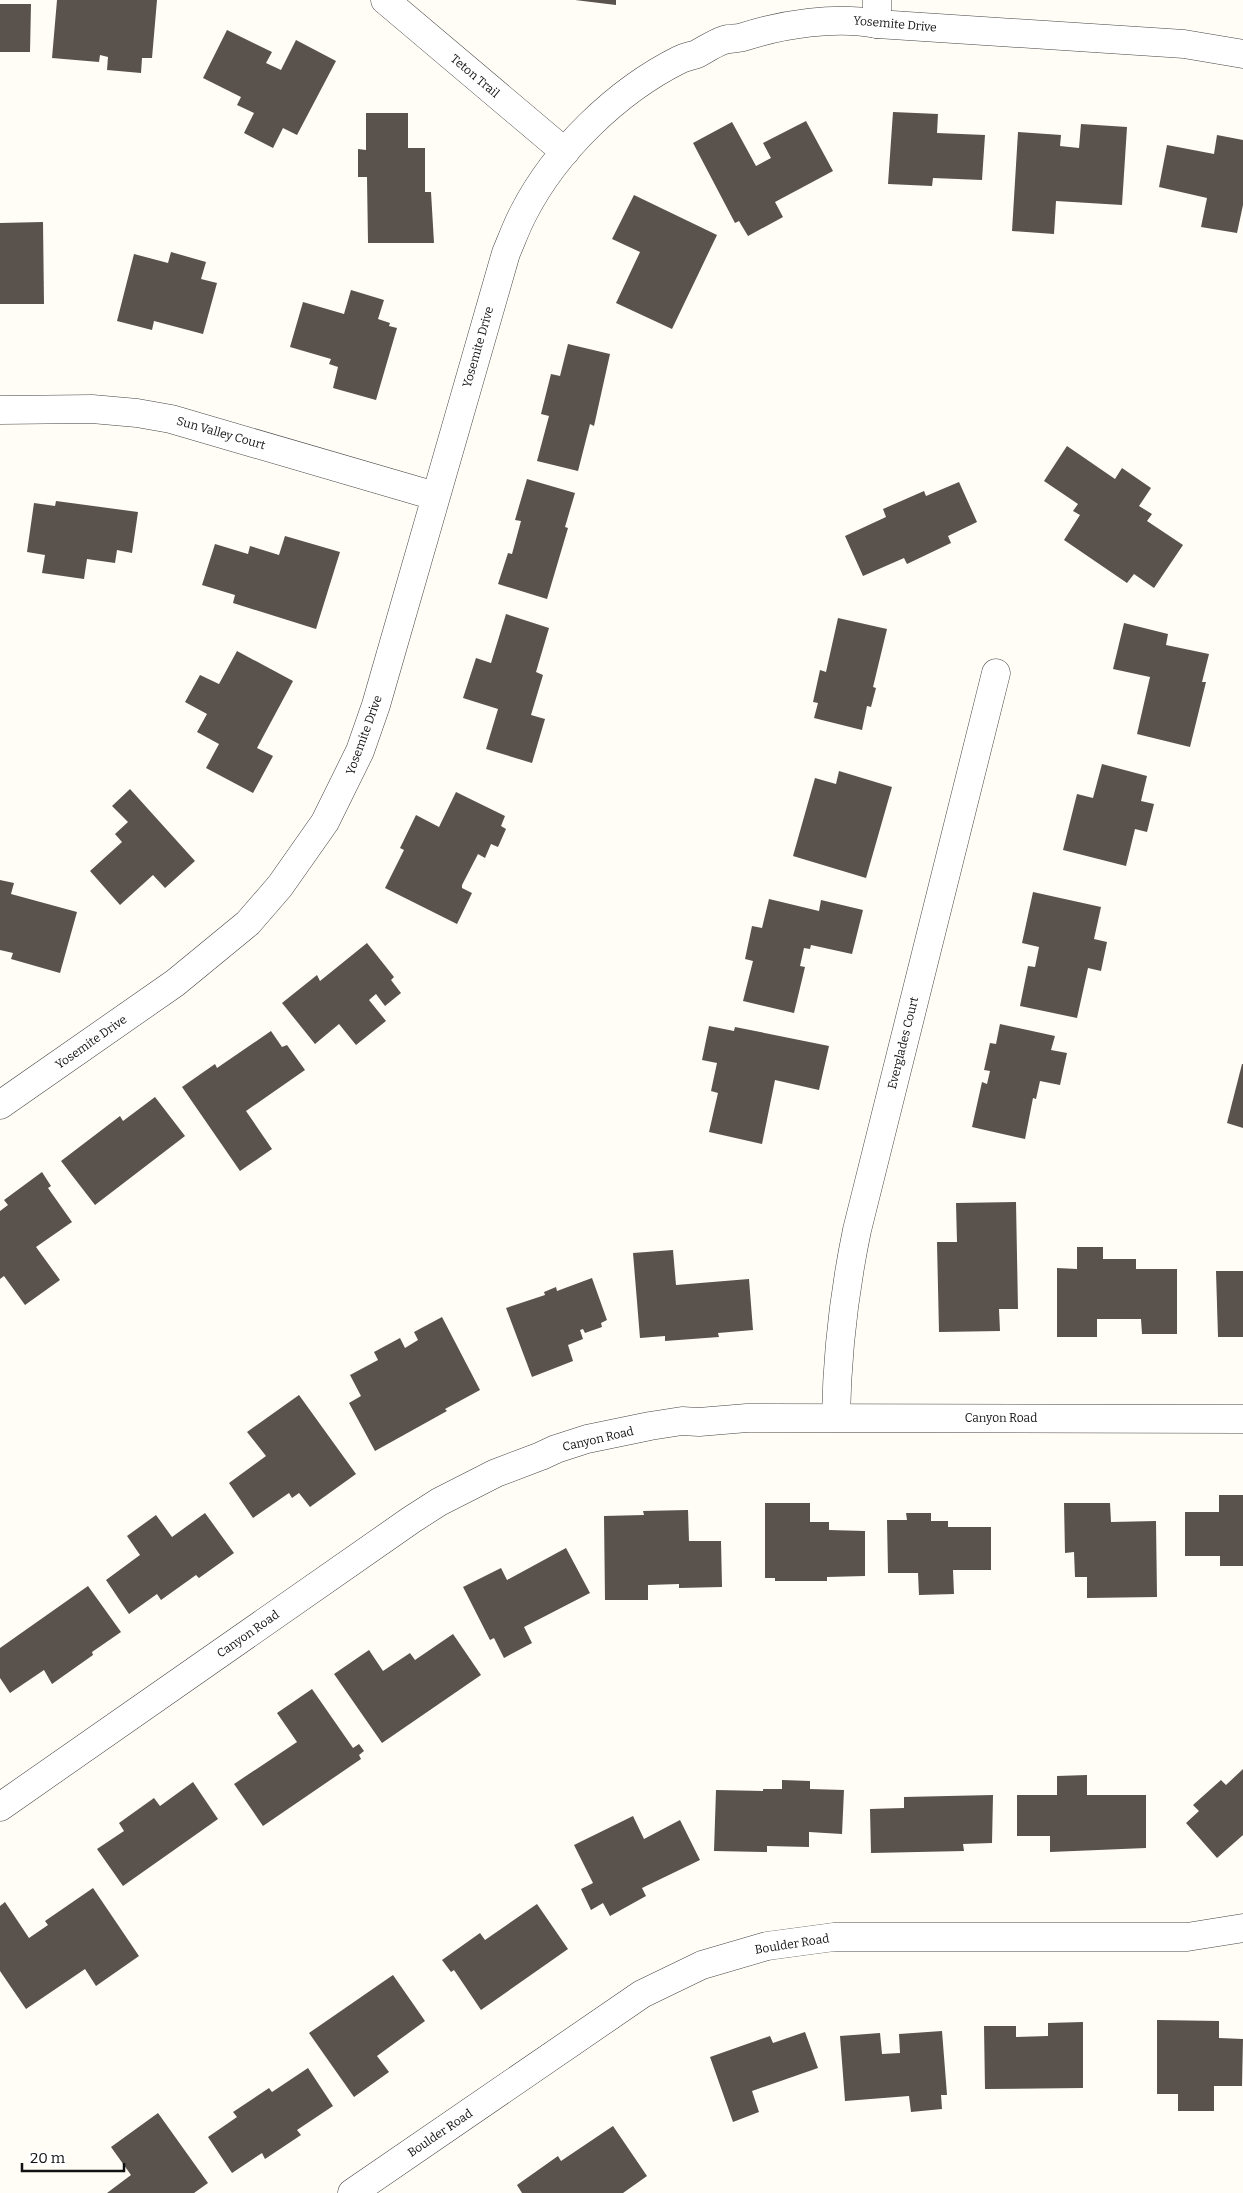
<svg xmlns="http://www.w3.org/2000/svg" width="1243" height="2193" viewBox="0 0 1243 2193" font-family="Bitter,serif">
<style>
.building{fill:#5a524d}
.lines{fill:none;stroke-linecap:round;stroke-linejoin:round}
.street-casing{stroke:#444;stroke-width:29}
.street{stroke:#fff;stroke-width:28}
.labels{text-anchor:middle;stroke-width:5;stroke-linejoin:round;paint-order:stroke}
.street-label{font-size:12px;fill:#111;stroke:#fff}
</style>
<rect width="100%" height="100%" fill="#fffdf5"/>
<g class="building">
<path d="M57 0H157L152 58H142L141 73 107 70 108 57 100 55 99 62 52 58Z"/>
<path d="M575 0H616V5Z"/>
<path d="M0 4H31L30 52H0Z"/>
<path d="M227 30 272 52 266 63 281 70 296 40 336 61 297 135 283 128 273 148 244 133 254 113 237 105 241 97 203 78Z"/>
<path d="M893 112 938 114 937 133 985 135 982 180 933 178 932 186 888 184Z"/>
<path d="M366 113H408V148H425V192H431L434 243H368L367 177H358V149L366 150Z"/>
<path d="M806 121 833 171 775 202 783 217 748 236 739 221 735 223 693 143 732 122 756 166 771 158 763 143Z"/>
<path d="M1081 124 1127 127 1122 205 1056 201 1054 234 1012 231 1018 132 1061 135 1060 146 1079 148Z"/>
<path d="M1217 135 1243 140V205L1237 233 1201 227 1207 198 1159 187 1167 145 1214 154Z"/>
<path d="M634 195 717 235 672 329 616 303 640 252 612 239Z"/>
<path d="M43 222 44 304H0V223Z"/>
<path d="M171 252 206 262 201 279 217 283 203 334 154 321 152 330 117 321 134 254 168 263Z"/>
<path d="M351 290 384 300 378 319 390 323 389 326 397 328 376 400 333 388 338 367 329 364 331 359 290 347 303 302 344 314Z"/>
<path d="M568 344 610 354 594 426 590 424 578 471 537 461 549 416 541 414 551 374 560 376Z"/>
<path d="M1067 446 1115 479 1122 468 1151 488 1139 506 1152 514 1147 521 1183 545 1154 588 1134 574 1127 583 1064 540 1080 515 1073 511 1078 504 1044 481Z"/>
<path d="M527 479 575 493 565 527 568 528 547 599 498 584 508 553 512 554 521 521 515 520Z"/>
<path d="M959 482 977 522 948 536 951 543 907 564 904 558 863 576 845 536 886 517 883 509 924 491 926 496Z"/>
<path d="M56 501 138 512 132 553 117 550 115 563 87 559 84 579 42 573 45 555 27 552 34 503 55 506Z"/>
<path d="M285 536 340 552 316 629 233 603 235 595 202 585 215 544 248 554 250 546 279 555Z"/>
<path d="M506 614 549 628 536 672 543 675 531 715 545 719 532 763 486 749 498 709 463 698 476 658 491 663Z"/>
<path d="M838 618 887 629 873 687 876 688 871 707 867 706 862 730 814 718 818 703 813 702 820 670 826 672Z"/>
<path d="M1124 623 1168 634 1166 645 1209 654 1202 682H1206L1190 747 1137 734 1150 677 1113 669Z"/>
<path d="M237 651 293 681 257 748 273 756 253 793 206 768 219 744 197 732 207 714 185 702 200 675 219 684Z"/>
<path d="M1102 764 1147 776 1141 801 1154 804 1147 832 1135 829 1126 866 1063 850 1077 794 1093 798Z"/>
<path d="M839 771 892 787 866 878 793 856 815 778 836 784Z"/>
<path d="M130 789 195 861 165 888 153 875 120 905 90 871 122 842 115 834 128 822 112 806Z"/>
<path d="M456 792 505 816 501 826 506 829 498 847 491 844 485 858 478 854 462 885V888L472 893 457 924 385 888 404 850 400 848 416 815 439 827Z"/>
<path d="M0 880 14 883 11 894 77 912 60 973 11 959 13 953 0 950Z"/>
<path d="M1033 892 1101 907 1094 939 1107 942 1101 971 1088 968 1077 1018 1020 1006 1028 966 1035 967 1039 947 1022 943Z"/>
<path d="M769 899 819 911 821 900 863 910 852 954 811 945 810 949 804 948 800 966 805 967 794 1013 743 1001 753 961 745 959 752 926 762 928Z"/>
<path d="M367 943 394 977 391 980 401 993 385 1006 376 994 369 1000 386 1021 356 1045 339 1024 315 1044 282 1003 317 975 320 981Z"/>
<path d="M1000 1024 1055 1036 1051 1050 1067 1053 1060 1085 1040 1081 1036 1099 1033 1098 1025 1139 972 1127 982 1082 987 1084 990 1071 984 1070 990 1043 996 1044Z"/>
<path d="M709 1026 734 1031 735 1027 829 1046 819 1090 775 1080 762 1144 709 1132 718 1093 711 1091 717 1063 702 1060Z"/>
<path d="M271 1031 282 1047 287 1045 305 1070 246 1111 272 1149 240 1171 182 1087 215 1064 217 1068Z"/>
<path d="M1242 1064H1243V1128L1227 1123Z"/>
<path d="M155 1097 185 1136 95 1205 61 1161 120 1116 123 1121Z"/>
<path d="M42 1172 51 1186 48 1188 72 1222 36 1247 60 1280 25 1305 4 1276 0 1279V1211L8 1205 4 1200Z"/>
<path d="M1016 1202 1018 1309H999L1000 1331 939 1332 937 1242H957L956 1203Z"/>
<path d="M1077 1247H1103V1259H1136V1269H1177V1334H1142L1141 1319H1097V1337H1057V1268L1077 1269Z"/>
<path d="M673 1250 676 1285 749 1279 753 1330 718 1333 719 1337 665 1341V1336L640 1338 633 1253Z"/>
<path d="M1216 1271H1243V1337H1218Z"/>
<path d="M592 1278 607 1320 601 1323 602 1327 585 1333 583 1329 580 1330 583 1339 568 1345 573 1361 532 1377 506 1308 545 1295 544 1292 556 1287 557 1291Z"/>
<path d="M442 1317 480 1390 445 1409 447 1411 375 1451 349 1403 361 1396 350 1375 378 1360 374 1352 400 1338 405 1348 418 1340 414 1332Z"/>
<path d="M299 1395 356 1474 310 1507 299 1493 292 1498 289 1493 253 1518 229 1483 266 1456 247 1432Z"/>
<path d="M1219 1495H1243V1566H1220V1556H1185V1512H1219Z"/>
<path d="M765 1503H810V1522H829V1530L865 1531V1576L827 1577V1581H775V1578H765Z"/>
<path d="M1064 1503H1110L1111 1522 1156 1521 1157 1597 1087 1598V1577H1075L1074 1552 1065 1553Z"/>
<path d="M688 1510 689 1541H721L722 1587 679 1588V1584L648 1585V1600H605L604 1516 644 1515 643 1511Z"/>
<path d="M205 1513 234 1553 199 1578 196 1575 161 1600 157 1594 129 1614 106 1580 140 1555 127 1536 156 1515 172 1537Z"/>
<path d="M906 1513H931V1521H948V1527H991V1570H953L954 1594 919 1595 918 1573H888L887 1520H907Z"/>
<path d="M566 1548 590 1593 524 1627 532 1643 504 1658 494 1638 490 1640 463 1587 501 1568 507 1580Z"/>
<path d="M88 1586 121 1632 92 1652 93 1655 52 1684 44 1670 10 1693 0 1678V1648Z"/>
<path d="M453 1634 481 1675 382 1743 334 1674 369 1650 383 1671 410 1653 415 1660Z"/>
<path d="M312 1689 353 1748 359 1744 364 1751 359 1755 361 1759 263 1826 234 1784 297 1742 277 1713Z"/>
<path d="M1243 1769V1835L1217 1858 1186 1823 1199 1811 1193 1805 1221 1780 1226 1785Z"/>
<path d="M1087 1775V1795H1146V1848L1050 1852V1836H1017V1795H1057V1776Z"/>
<path d="M782 1780 810 1781V1789L844 1790 842 1834 809 1832V1847L767 1846V1852L714 1851 716 1790 763 1791V1789H782Z"/>
<path d="M193 1782 218 1819 123 1886 97 1849 124 1831 119 1823 154 1798 160 1806Z"/>
<path d="M993 1795 992 1843 963 1844 964 1851 871 1853 870 1809 904 1808V1797Z"/>
<path d="M633 1816 644 1839 680 1820 700 1860 642 1888 646 1896 610 1916 603 1903 591 1910 581 1889 593 1883 574 1845Z"/>
<path d="M93 1888 139 1956 96 1986 85 1969 26 2009 0 1971V1906L5 1902 29 1938 48 1925 45 1921Z"/>
<path d="M537 1904 568 1949 481 2010 454 1970 451 1972 442 1960 480 1933 485 1940Z"/>
<path d="M393 1975 425 2021 377 2056 389 2072 354 2097 309 2033Z"/>
<path d="M1157 2020 1219 2021V2038L1243 2039 1242 2086H1214V2111H1178V2094H1157Z"/>
<path d="M1083 2022V2088L985 2089 984 2026H1016V2037L1048 2036V2023Z"/>
<path d="M942 2031 947 2095H941L942 2109 911 2112 909 2096 845 2101 840 2036 880 2033 882 2054 900 2053 899 2034Z"/>
<path d="M805 2032 818 2068 752 2091 759 2112 733 2122 710 2057 770 2036 773 2043Z"/>
<path d="M308 2068 333 2106 297 2130 301 2135 265 2159 262 2153 232 2173 208 2137 237 2117 233 2112 269 2088 272 2092Z"/>
<path d="M158 2113 208 2183 194 2193H107L131 2175 111 2147Z"/>
<path d="M613 2126 647 2176 623 2193H522L517 2185 558 2156 561 2161Z"/>
</g>
<g class="lines">
<g class="street-casing">
<g id="street">
<path d="M385 0 565 152"/>
<path d="M877 24V0"/>
<path d="M0 410 92 409 137 413 171 419 435 496"/>
<path d="M0 1105 175 983 248 923 280 886 325 822 360 751 376 705 506 253C512 239 517 225 524 212 556 150 617 91 679 60 685 57 691 56 697 54 706 49 715 43 724 40 730 38 737 39 743 37 783 24 836 16 877 24L1184 44 1243 54"/>
<path d="M836 1417C837 1354 844 1293 857 1230L996 673"/>
<path d="M0 1807 411 1520 439 1502 496 1473 541 1456 556 1449 587 1439 650 1426 682 1421 699 1422 747 1418 1243 1419"/>
<path d="M352 2193 642 1994 702 1965 767 1946 834 1937H1187L1243 1928"/>
</g>
</g>
<use href="#street" class="street"/>
</g>
<g class="labels">
<g class="street-label">
<text transform="translate(895 24) rotate(5)" y="4">Yosemite Drive</text>
<text transform="translate(475 76) rotate(40)" y="4">Teton Trail</text>
<text transform="translate(478 347) rotate(-74)" y="4">Yosemite Drive</text>
<text transform="translate(221 433) rotate(16)" y="4">Sun Valley Court</text>
<text transform="translate(364 735) rotate(-70)" y="4">Yosemite Drive</text>
<text transform="translate(91 1042) rotate(-35)" y="4">Yosemite Drive</text>
<text transform="translate(903 1043) rotate(-76)" y="4">Everglades Court</text>
<text x="1001" y="1422">Canyon Road</text>
<text transform="translate(598 1439) rotate(-13)" y="4">Canyon Road</text>
<text transform="translate(248 1634) rotate(-35)" y="4">Canyon Road</text>
<text transform="translate(792 1944) rotate(-9)" y="4">Boulder Road</text>
<text transform="translate(440 2133) rotate(-34)" y="4">Boulder Road</text>
</g>
</g>
<path d="M22 2163v8h102v-8" fill="none" stroke="#111111" stroke-width="2.5"/>
<text x="30" y="2163" font-size="15" fill="#111111" stroke="#ffffff" stroke-width="4" paint-order="stroke">20 m</text>
</svg>
